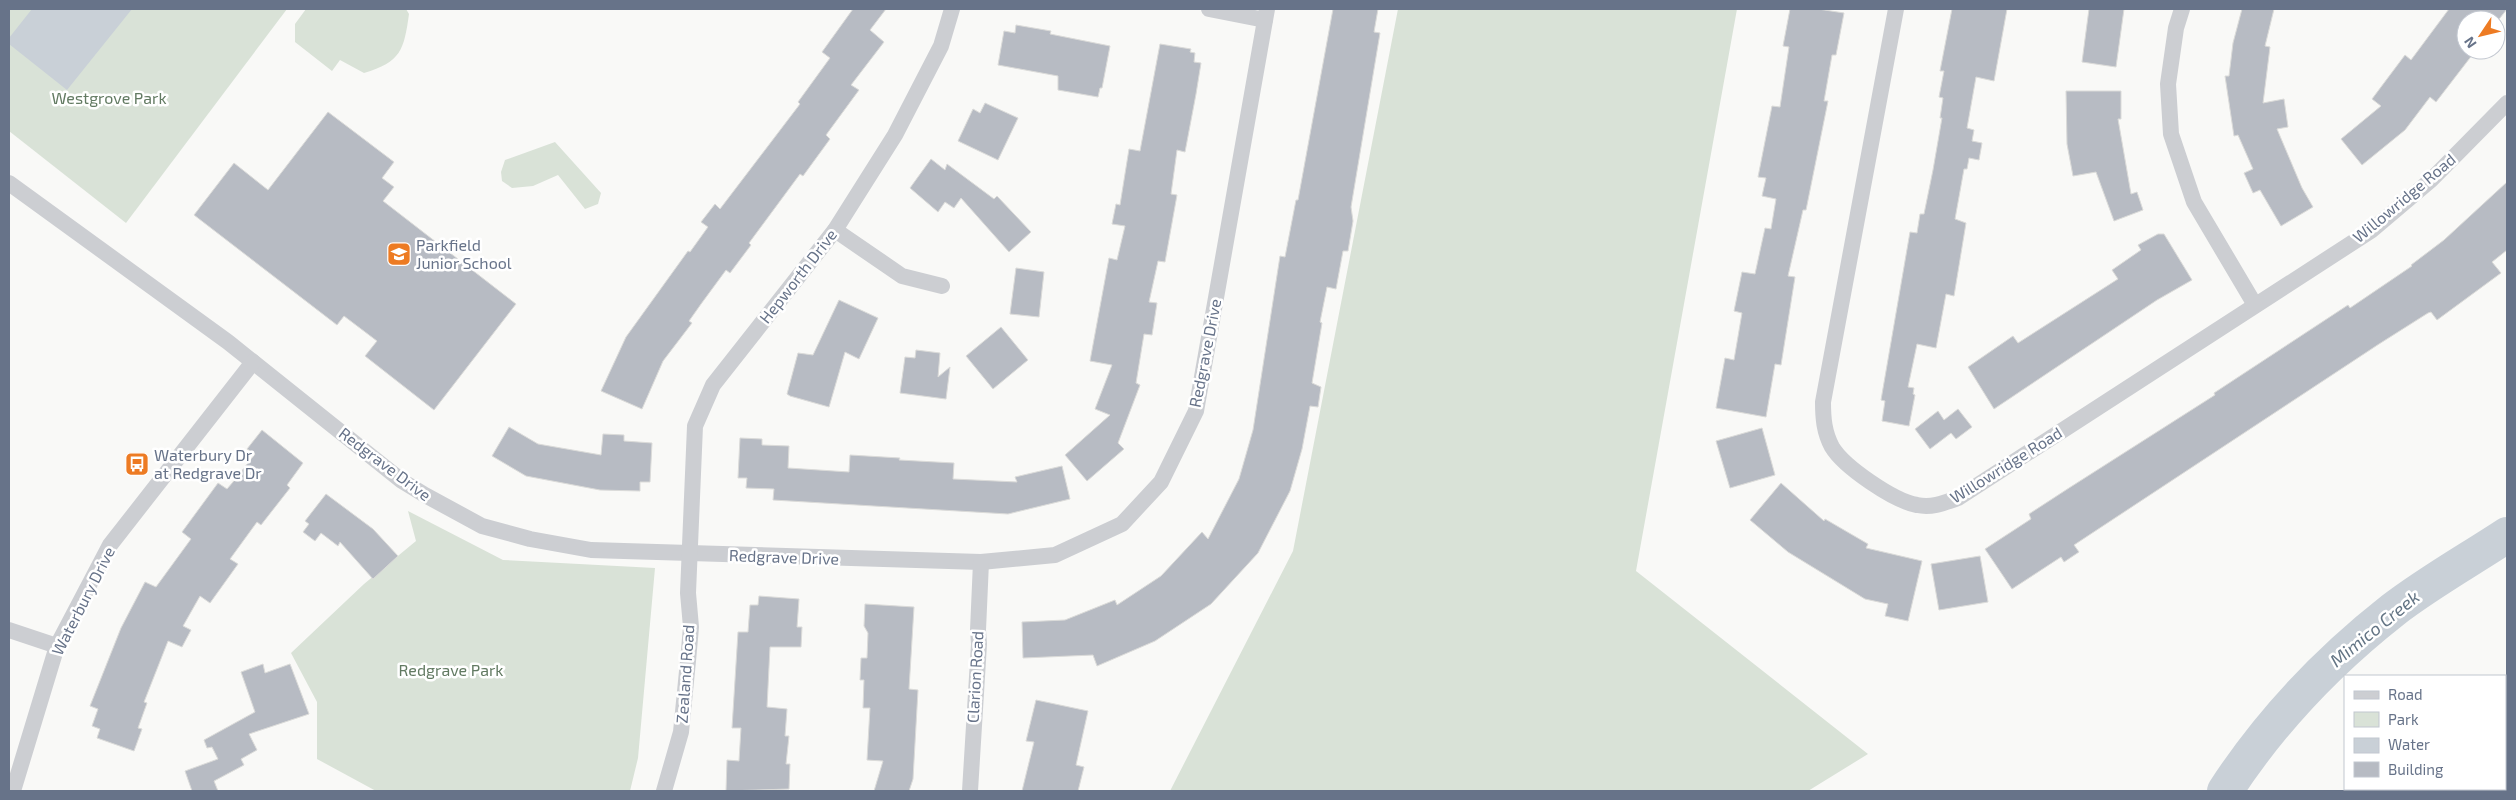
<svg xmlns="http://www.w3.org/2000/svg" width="2516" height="800" viewBox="0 0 2516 800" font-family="'Exo 2',sans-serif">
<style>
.green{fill:#d9e2d7}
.water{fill:#c9d0d7}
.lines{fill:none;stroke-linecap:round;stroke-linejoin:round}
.stream{stroke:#c9d0d7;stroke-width:6}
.river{stroke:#c9d0d7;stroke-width:36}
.building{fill:#b7bbc3;stroke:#dbdbd9}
.minor{stroke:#ccced2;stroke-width:16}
.labels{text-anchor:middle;stroke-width:5;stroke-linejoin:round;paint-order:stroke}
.park-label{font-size:16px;fill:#627a62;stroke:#fff}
.street-label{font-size:16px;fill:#677389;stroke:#fff}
.poi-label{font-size:16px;fill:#677389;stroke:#fff;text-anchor:start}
.water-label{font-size:18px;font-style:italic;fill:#637484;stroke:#fff}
</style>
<rect width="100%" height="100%" fill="#f9f9f7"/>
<g class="green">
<path d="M9 9H287L126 223 9 131Z"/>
<path d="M306 9H406L409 14C404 50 401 62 364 73L340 60 332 71 295 42V24Z"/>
<path d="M1398 9H1737L1636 571 1868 754 1808 791H1170L1293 551Z"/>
<path d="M555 142 601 193 598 204 585 209 558 175 533 186 512 188 502 181 501 172 505 160Z"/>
<path d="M408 511 503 560 655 568 638 758 630 791H376L317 759V702L291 653 364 584 416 541Z"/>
</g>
<path class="water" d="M32 9H132L67 90 9 44V38Z"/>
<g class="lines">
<path class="stream" d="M2268 710 2288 709"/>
<path class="river" d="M2225 791C2270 722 2328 661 2393 610 2428 583 2469 560 2507 535"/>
</g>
<g class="building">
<path d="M853 9H886L870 30 884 42 851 85 859 90 826 135 830 139 803 176 800 174 749 243 751 245 730 273 726 270 701 304 689 321 692 323 663 361 642 409 601 391 626 337 688 251 690 252 708 227 701 222 715 204 720 209 800 104 798 102 830 58 822 52Z"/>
<path d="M1333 9H1378L1374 32 1380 33 1351 207 1353 221 1348 251H1343L1336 289 1327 287 1320 322 1322 323 1312 383 1321 387 1318 407 1310 406 1302 449 1290 491 1258 553 1211 604 1155 641 1097 666 1093 655 1023 658 1022 622 1065 620 1115 600 1117 605 1161 576 1202 532 1208 539 1239 479 1253 430 1280 256 1285 257 1296 200H1298Z"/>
<path d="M1790 9H1818L1844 13 1836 55H1832L1824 101H1828L1806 210H1803L1788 276 1795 277 1781 365 1775 364 1766 417 1716 408 1725 358 1734 360 1742 313 1734 311 1742 272 1755 274 1765 228 1771 229 1776 199 1762 196 1766 178 1758 177 1772 106 1780 107 1789 47 1783 46Z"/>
<path d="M1952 9H2007L1994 81 1976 77 1967 128 1974 130 1972 141 1982 143 1979 160 1969 158 1967 169H1964L1955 219 1966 223 1954 296 1946 294 1936 348 1917 344 1908 387 1914 388 1913 394 1915 395 1909 426 1882 421 1885 401 1881 400 1910 232 1917 233 1920 214H1924L1933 170 1942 118H1940L1943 98 1939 97 1944 71H1940Z"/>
<path d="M2089 9H2124L2116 67 2082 62Z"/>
<path d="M2242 9H2274L2265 46 2270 47 2263 103 2284 99 2288 127 2277 129 2302 188 2313 207 2281 226 2260 190 2253 193 2244 173 2253 169 2238 135 2234 136 2225 76H2229L2233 43Z"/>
<path d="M2449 9H2507L2496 23V20H2466V50H2476L2436 102 2430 97 2405 130 2362 165 2341 139 2381 106 2372 99 2405 55 2411 60Z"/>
<path d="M1016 25 1051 31 1050 34 1110 46 1102 88H1100L1098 97 1058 90V76L998 65 1004 31 1015 33Z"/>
<path d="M1160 44 1191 49 1190 52 1195 53 1194 62 1201 63 1196 94 1185 152 1177 150 1171 194 1177 195 1165 262 1158 261 1149 302 1157 303 1152 335 1144 334 1136 383 1140 385 1118 443 1124 449 1087 481 1065 455 1110 415 1095 409 1112 365 1090 361 1109 258 1117 260 1125 226 1112 224 1116 204 1120 205 1129 149 1140 151Z"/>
<path d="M2066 91H2121V119H2118L2131 194 2137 192 2143 210 2114 221 2096 172 2073 176 2067 144Z"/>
<path d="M985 103 1018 118 998 160 958 141 973 109 980 113Z"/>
<path d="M328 112 394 162 382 178 394 187 383 201 516 304 434 410 365 356 377 341 344 316 337 325 194 215 234 163 268 190Z"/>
<path d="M931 159 945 170 947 164 994 199 997 196 1031 232 1009 252 961 198 954 208 945 202 938 212 910 188Z"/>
<path d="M2507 182V250L2492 262 2501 273 2437 320 2431 312 2428 313 2379 344 2074 545 2079 552 2064 562 2061 557 2012 589 1985 549 2031 519 2029 514 2069 488 2215 395 2214 393 2348 305 2350 308 2412 266 2411 265 2444 240Z"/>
<path d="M2158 234H2164L2192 280 2157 300 1994 409 1968 367 2013 336 2018 343 2118 279 2112 270 2141 250 2138 245Z"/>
<path d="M1016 268 1044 272 1039 317 1010 314Z"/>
<path d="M839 300 878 318 859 359 845 352 829 407 790 396 787 394 798 353 813 355Z"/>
<path d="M1001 327 1028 360 993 389 966 356Z"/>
<path d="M916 350 940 353 938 377 950 367 946 399 900 393 905 357 915 358Z"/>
<path d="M1958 409 1972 427 1956 439 1951 433 1930 449 1915 429 1938 411 1944 420Z"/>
<path d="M509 427 538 444 601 455 603 434 624 435V441L652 443 650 482H640V491L600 490 526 476 492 456Z"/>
<path d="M1762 428 1775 475 1730 488 1716 441Z"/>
<path d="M262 430 303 463 287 485 290 488 261 525 257 522 230 559 238 564 210 603 200 596 183 626 191 630 182 647 168 641 144 702 147 703 138 728 142 729 134 751 97 738 100 729 92 726 98 709 90 706 121 628 145 582 156 587 191 539 182 532 218 483 227 489 233 482 255 454 247 449Z"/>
<path d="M740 438 762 439V445L789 446 788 468 849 472 850 455 900 458 899 460 954 463 953 479 1017 482 1015 477 1062 466 1070 499 1008 514 773 500 774 489 746 488 747 478H738Z"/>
<path d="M1781 483 1824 521 1825 519 1868 544 1866 548 1922 561 1908 621 1885 616 1888 604 1865 599 1788 552 1750 520Z"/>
<path d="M326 494 373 529 398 556 373 579 340 542 338 546 321 533 315 541 303 532 309 524 305 521Z"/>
<path d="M1980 556 1988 602 1939 610 1931 564Z"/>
<path d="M759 596 799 599 797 627H802L801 647H770L767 707 787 709 785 736H789L786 764H790L789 789 726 791 727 760 739 761 741 728H732L738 632H748L750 605H758Z"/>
<path d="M865 604 914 607 909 689 918 690 913 779 909 791H874L883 761 867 760 870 708H863L864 680H860L861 658H867L868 633 864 626Z"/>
<path d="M263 664 265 673 290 664 309 714 249 734 257 750 241 759 244 765 214 781 218 791H192L185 771 218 759 212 747 207 748 204 740 255 712 241 672Z"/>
<path d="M1036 700 1088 711 1076 765 1084 767 1078 791H1022L1034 742 1026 741Z"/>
</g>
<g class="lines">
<g class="minor">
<path d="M1209 9 1265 20"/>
<path d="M1896 9 1823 402C1823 418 1824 432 1832 447 1844 467 1894 501 1917 505 1932 508 1944 503 1958 498L2372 230 2431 180 2507 103"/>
<path d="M2182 9 2176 28 2168 84 2171 134 2194 202 2255 305"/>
<path d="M9 183 228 342 402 481 425 495 482 526 530 539 591 550 981 562 1055 555 1122 524 1161 482 1196 411 1267 9"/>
<path d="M835 230 902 276 942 286"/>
<path d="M9 630 57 646"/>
<path d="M13 791 57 646 110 545 253 362"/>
<path d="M664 791 681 732 688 661 691 627 688 593 695 426 713 385 835 230 895 135 941 46 952 9"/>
<path d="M970 791 979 644 978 630 981 562"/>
</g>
</g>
<defs>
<g id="school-square" transform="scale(1.25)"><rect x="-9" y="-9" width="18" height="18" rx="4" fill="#ed7b23" stroke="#fff"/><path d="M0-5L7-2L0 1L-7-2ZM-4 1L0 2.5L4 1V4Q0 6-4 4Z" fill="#fff"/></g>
<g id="bus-square" transform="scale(1.25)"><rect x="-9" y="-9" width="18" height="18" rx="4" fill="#ed7b23" stroke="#fff"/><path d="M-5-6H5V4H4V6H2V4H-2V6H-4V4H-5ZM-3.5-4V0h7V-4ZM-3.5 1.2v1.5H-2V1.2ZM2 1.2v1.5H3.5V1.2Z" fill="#fff"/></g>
</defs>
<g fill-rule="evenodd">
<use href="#school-square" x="399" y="254"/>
<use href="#bus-square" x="137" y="464"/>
</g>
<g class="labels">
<g class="park-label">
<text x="109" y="104">Westgrove Park</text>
<text x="451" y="676">Redgrave Park</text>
</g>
<g class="street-label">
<text transform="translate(2404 198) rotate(-40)" y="6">Willowridge Road</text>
<text transform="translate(798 276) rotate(-52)" y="6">Hepworth Drive</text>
<text transform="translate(1205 353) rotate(-79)" y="6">Redgrave Drive</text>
<text transform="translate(385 464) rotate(37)" y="6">Redgrave Drive</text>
<text transform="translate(2006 465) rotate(-32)" y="6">Willowridge Road</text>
<text transform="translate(784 557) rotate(2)" y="6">Redgrave Drive</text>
<text transform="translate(83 601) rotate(-63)" y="6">Waterbury Drive</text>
<text transform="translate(685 674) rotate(-86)" y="6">Zealand Road</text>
<text transform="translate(975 677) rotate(-87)" y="6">Clarion Road</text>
</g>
<g class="poi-label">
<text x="416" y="251">Parkfield<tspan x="416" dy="18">Junior School</tspan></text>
<text x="154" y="461">Waterbury Dr<tspan x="154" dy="18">at Redgrave Dr</tspan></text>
</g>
<g class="water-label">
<text transform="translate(2375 629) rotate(-39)" y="6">Mimico Creek</text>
</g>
</g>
<rect width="2516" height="800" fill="none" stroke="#677389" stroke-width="20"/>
<rect x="2344" y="675" width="162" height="115" fill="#ffffff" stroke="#c2c7d0"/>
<rect x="2354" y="691" width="25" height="8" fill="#ccced2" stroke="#c2c7d0"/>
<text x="2388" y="700" font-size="15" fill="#677389">Road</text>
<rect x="2354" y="712" width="25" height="15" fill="#d9e2d7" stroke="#c2c7d0"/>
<text x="2388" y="725" font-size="15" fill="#677389">Park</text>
<rect x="2354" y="738" width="25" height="15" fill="#c9d0d7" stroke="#c2c7d0"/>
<text x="2388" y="750" font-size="15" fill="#677389">Water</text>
<rect x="2354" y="762" width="25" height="15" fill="#b7bbc3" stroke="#c2c7d0"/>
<text x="2388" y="775" font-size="15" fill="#677389">Building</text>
<g transform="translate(2481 35) rotate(235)"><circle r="24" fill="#ffffff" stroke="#c2c7d0"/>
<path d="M0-4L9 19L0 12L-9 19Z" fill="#ed7b23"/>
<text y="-8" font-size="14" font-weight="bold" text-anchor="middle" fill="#677389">N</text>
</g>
</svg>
